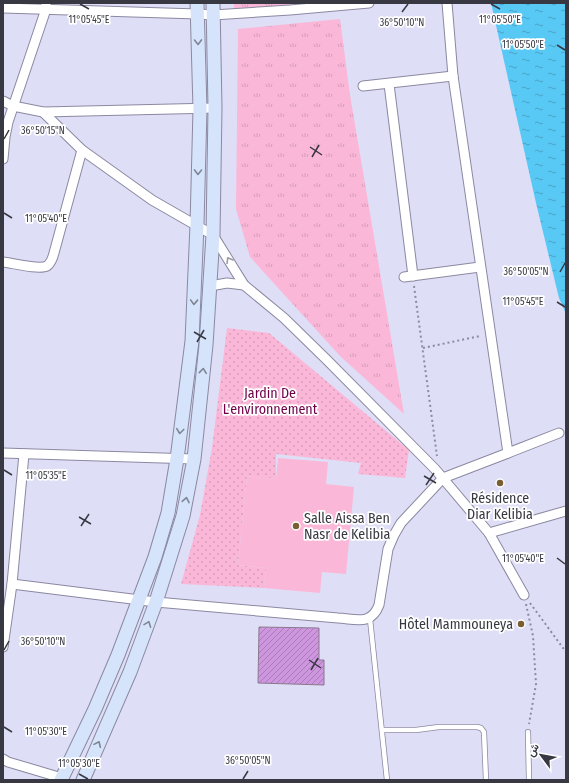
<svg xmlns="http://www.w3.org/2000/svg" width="569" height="783" viewBox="0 0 569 783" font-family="'Fira Sans Condensed',Vazirmatn,sans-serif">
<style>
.grass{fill:url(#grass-tufts)}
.garden{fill:url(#garden-dots)}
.pitch{fill:#fbb7d8}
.water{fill:url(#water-ripples)}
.building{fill:url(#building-hatch);stroke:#89798d}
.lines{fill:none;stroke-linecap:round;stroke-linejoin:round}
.lane-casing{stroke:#8b89a1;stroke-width:6}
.street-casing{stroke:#8b89a1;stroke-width:11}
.secondary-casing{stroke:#8b89a1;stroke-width:15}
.path{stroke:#8c8b9d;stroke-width:2;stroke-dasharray:2 3;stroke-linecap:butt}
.lane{stroke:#fff;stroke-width:4.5}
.street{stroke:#fff;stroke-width:9}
.secondary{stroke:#d5e4fa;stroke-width:13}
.oneway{stroke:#7f8595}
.oneway2{stroke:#9c9ca0}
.ticks{fill:none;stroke:#383842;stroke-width:1.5}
.poi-dot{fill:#785e30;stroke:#fff;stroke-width:1.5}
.labels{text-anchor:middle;stroke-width:3.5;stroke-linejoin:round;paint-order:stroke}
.park-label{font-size:14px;fill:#6f0149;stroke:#fff}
.poi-label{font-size:14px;fill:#383842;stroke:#fff}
.ticks-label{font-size:10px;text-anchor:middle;fill:#383842;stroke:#fff;stroke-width:3.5;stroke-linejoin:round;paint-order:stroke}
</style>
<defs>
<pattern id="grass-tufts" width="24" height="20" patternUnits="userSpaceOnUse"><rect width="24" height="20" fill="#fbb7d8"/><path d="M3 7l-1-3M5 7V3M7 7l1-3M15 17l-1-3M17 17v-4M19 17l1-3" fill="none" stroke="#d89ebb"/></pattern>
<pattern id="garden-dots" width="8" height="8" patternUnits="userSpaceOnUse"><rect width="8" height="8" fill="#fbb7d8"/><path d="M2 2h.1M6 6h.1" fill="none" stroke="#d89ebb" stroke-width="1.8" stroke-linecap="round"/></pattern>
<pattern id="water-ripples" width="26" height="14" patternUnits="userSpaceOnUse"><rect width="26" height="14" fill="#58c8f4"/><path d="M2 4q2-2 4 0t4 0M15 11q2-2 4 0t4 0" fill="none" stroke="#4aa3c7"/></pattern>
<pattern id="building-hatch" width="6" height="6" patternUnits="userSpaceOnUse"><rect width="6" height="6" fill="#cf96e0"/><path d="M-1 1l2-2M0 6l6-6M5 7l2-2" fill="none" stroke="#a97bb7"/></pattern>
</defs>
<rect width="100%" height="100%" fill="#dfdef7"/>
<g class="grass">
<path d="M234 3H307L234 10Z"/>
<path d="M340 19 350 95 404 414 340 356 250 257 236 209 238 29Z"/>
</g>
<path class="garden" d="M227 328 269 333 409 450 405 478 358 474 361 463 276 454V479L247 476 238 565 266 568 264 588 181 584 200 515 212 448Z"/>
<path class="pitch" d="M278 458 328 462 326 484 354 487 346 574 322 572 320 593 264 588 266 568 238 565 247 476 276 479Z"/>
<path class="water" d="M491 3H566V314L559 298 536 203Z"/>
<path class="building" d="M259 627 319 628V660H324V685L258 683Z"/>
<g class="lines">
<g class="lane-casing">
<g id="lane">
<path d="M370 619 387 780"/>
<path d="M382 730H416L439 727H477L481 728 484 732 486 780"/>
<path d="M528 732 529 780"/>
</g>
</g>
<g class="street-casing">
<g id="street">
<path d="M3 8 198 14 213 15 290 10 369 3"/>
<path d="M389 84 413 276"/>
<path d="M363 86 453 76"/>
<path d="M3 101 13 106 43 112 215 108"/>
<path d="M43 112 82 150 152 200 213 235 244 285 284 318 327 360 435 469 489 533 524 595"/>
<path d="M3 159 5 137 8 122 46 9V4"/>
<path d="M3 262C12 263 39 270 47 266 51 263 53 257 54 253L82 150"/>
<path d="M404 277 480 267"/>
<path d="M210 286 227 283 244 285"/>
<path d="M3 453 194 459"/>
<path d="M508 453 559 433"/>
<path d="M489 533 566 511"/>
<path d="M12 584 156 602 338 618C356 619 371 626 379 605L388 549 394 535 401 523 443 478 508 453 453 76 447 3"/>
<path d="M3 647 12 584 24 454"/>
<path d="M3 759 8 762 62 778"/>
</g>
</g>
<g class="secondary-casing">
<g id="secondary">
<path d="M61 780 95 709 118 655 155 557 168 513 177 459 192 341 197 225 200 109 197 3"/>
<path d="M83 780 130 672 156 602 183 516 194 459 206 345 213 235 215 108 213 3"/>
</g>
</g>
<g class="path">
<path d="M414 286 437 456"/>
<path d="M423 348 480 336"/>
<path d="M530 603 566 652"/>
<path d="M526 604 533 636 536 684 529 724"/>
</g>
<use href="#lane" class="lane"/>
<use href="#street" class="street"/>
<use href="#secondary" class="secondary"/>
</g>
<defs><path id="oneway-chevron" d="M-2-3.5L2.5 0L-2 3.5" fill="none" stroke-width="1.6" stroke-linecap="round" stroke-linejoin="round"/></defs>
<g class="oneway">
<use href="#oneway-chevron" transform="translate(198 42) rotate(89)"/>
<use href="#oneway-chevron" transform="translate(198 172) rotate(91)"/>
<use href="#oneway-chevron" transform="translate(194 302) rotate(92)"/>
<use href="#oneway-chevron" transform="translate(203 371) rotate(-84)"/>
<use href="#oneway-chevron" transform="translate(180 431) rotate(97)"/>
<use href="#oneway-chevron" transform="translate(186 500) rotate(-79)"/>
<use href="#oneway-chevron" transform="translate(148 624) rotate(-69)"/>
<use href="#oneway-chevron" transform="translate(98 744) rotate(-66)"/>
</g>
<use class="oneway2" href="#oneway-chevron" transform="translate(229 260) rotate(-121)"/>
<path class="ticks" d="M80 4 89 9M491 4 500 9M402 12 408 4M557 45 565 50M4 139 9 130M310 147 322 155M312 157 319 145M4 213 12 218M560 272 565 263M557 302 565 307M194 332 206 339M197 342 204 330M4 470 12 475M424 476 436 483M426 485 434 473M79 517 91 524M81 526 89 514M557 558 565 564M4 650 9 641M309 660 321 668M311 670 318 658M4 727 12 732M79 774 88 779M243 779 248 771"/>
<g class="poi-dot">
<circle cx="500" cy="483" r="4"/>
<circle cx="296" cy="526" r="4"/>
<circle cx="521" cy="624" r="4"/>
</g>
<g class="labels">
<g class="park-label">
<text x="270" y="398">Jardin De<tspan x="270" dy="16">L'environnement</tspan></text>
</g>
<g class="poi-label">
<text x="500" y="503">Résidence<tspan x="500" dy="16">Diar Kelibia</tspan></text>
<text x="304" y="523" text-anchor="start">Salle Aissa Ben<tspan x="304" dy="16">Nasr de Kelibia</tspan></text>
<text x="513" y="629" text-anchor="end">Hôtel Mammouneya</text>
</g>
</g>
<g class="ticks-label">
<text x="89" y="23">11°05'45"E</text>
<text x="500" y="23">11°05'50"E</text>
<text x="402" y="26">36°50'10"N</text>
<text x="523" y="48">11°05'50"E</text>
<text x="43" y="134">36°50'15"N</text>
<text x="46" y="222">11°05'40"E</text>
<text x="526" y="275">36°50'05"N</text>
<text x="523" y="305">11°05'45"E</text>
<text x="46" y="479">11°05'35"E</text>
<text x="523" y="562">11°05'40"E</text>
<text x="43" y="645">36°50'10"N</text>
<text x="46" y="735">11°05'30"E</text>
<text x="248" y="764">36°50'05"N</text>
<text x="79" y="767">11°05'30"E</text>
</g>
<rect width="569" height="783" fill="none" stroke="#383842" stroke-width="8"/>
<g transform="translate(541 755) rotate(302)" stroke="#ffffff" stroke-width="3" paint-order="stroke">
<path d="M0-3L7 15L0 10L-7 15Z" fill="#383842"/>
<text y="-6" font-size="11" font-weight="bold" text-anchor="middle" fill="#383842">ش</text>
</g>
</svg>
